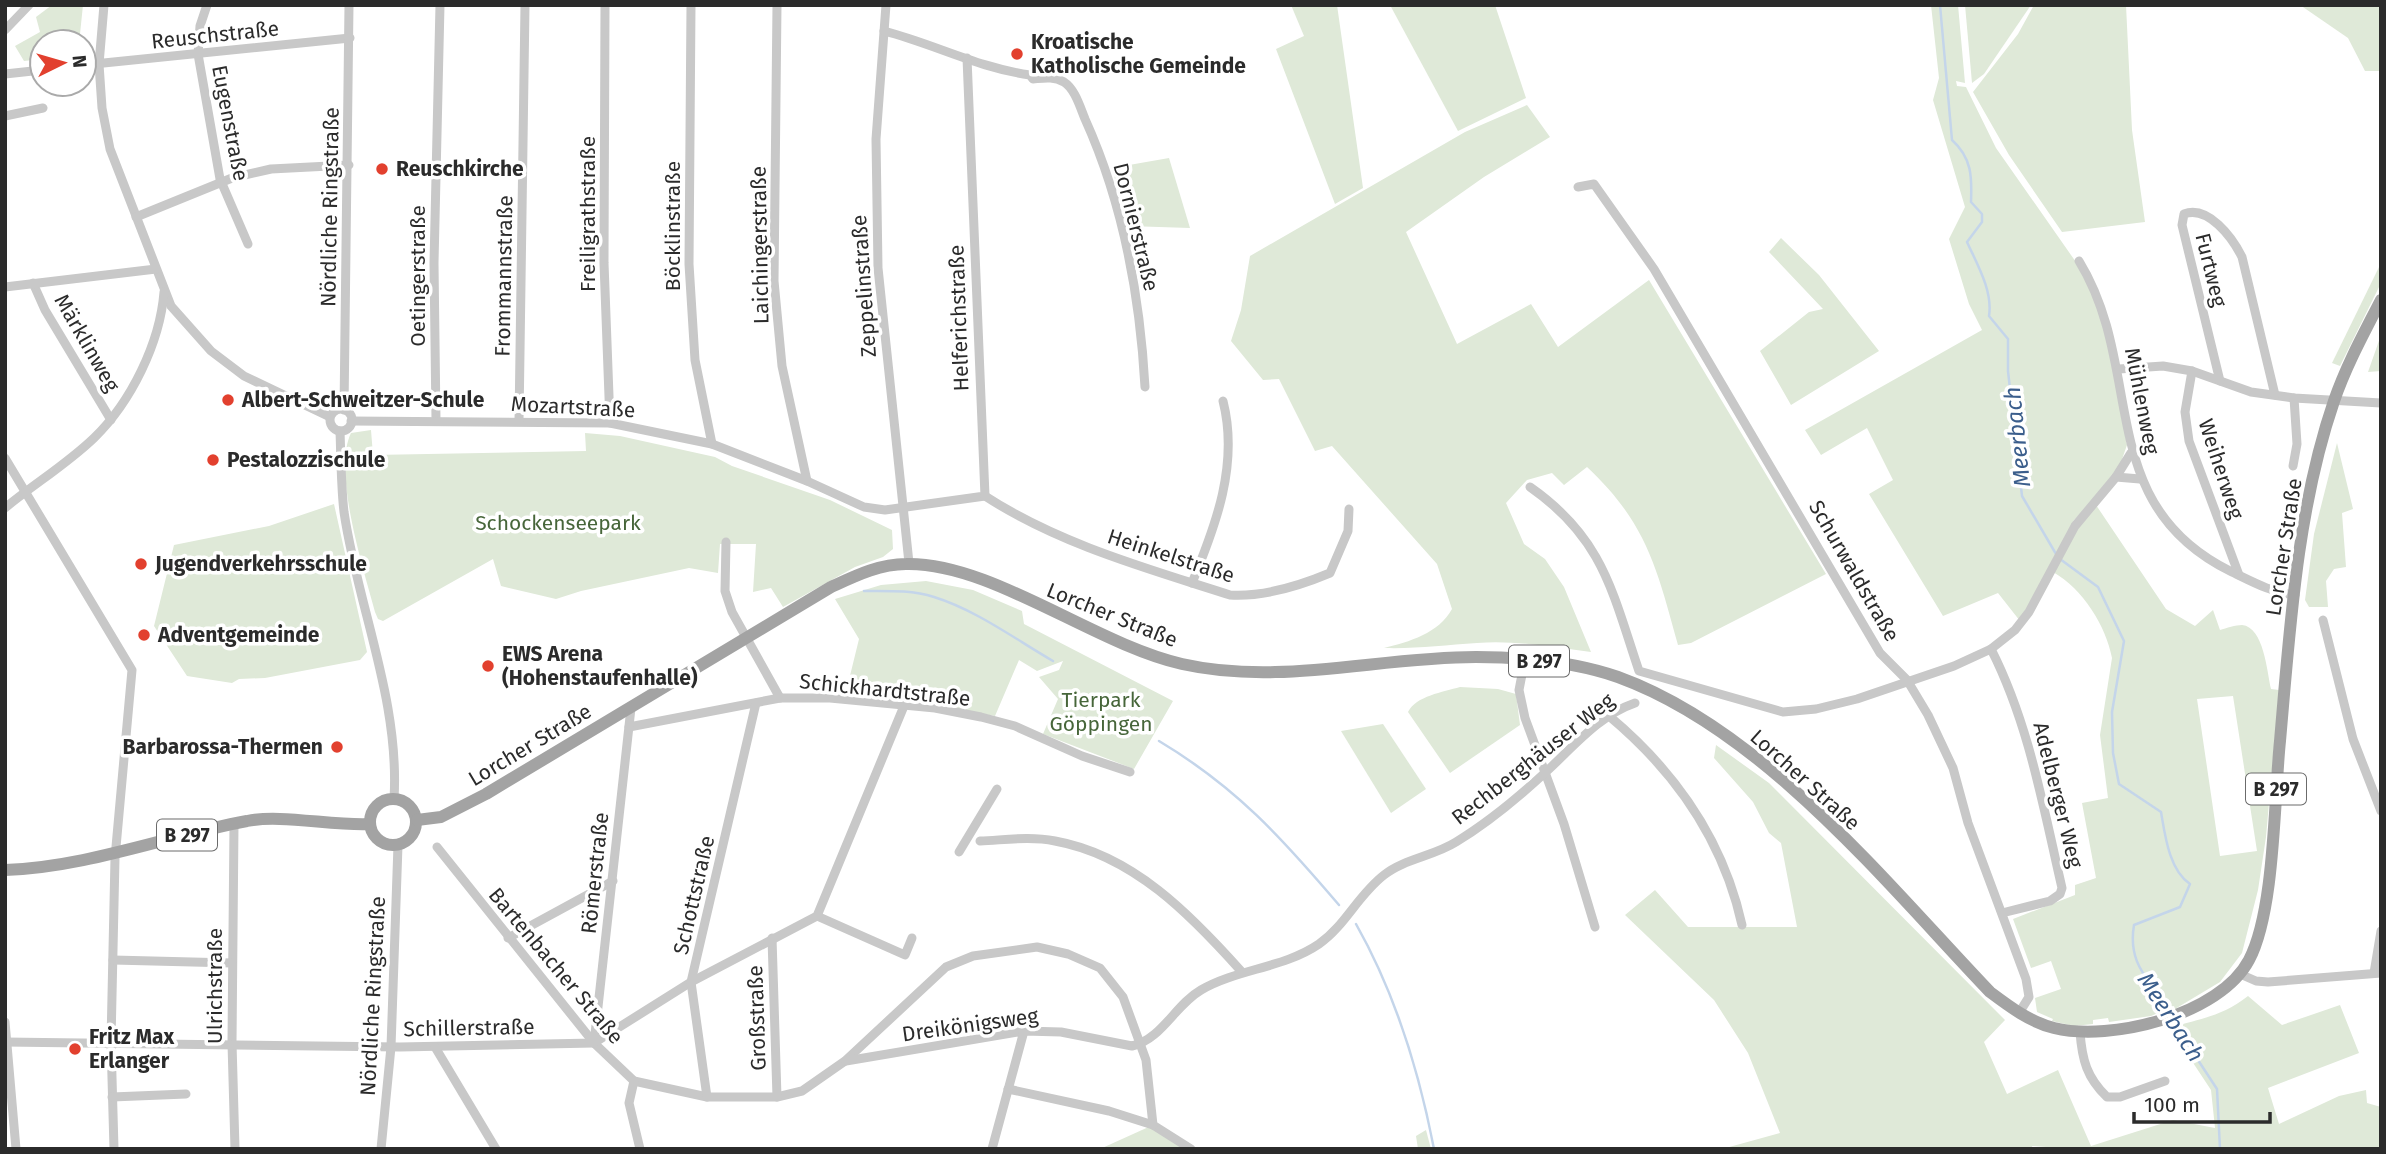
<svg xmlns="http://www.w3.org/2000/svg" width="2386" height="1154" viewBox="0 0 2386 1154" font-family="'Fira Sans',sans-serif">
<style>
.green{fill:#dfe9d8;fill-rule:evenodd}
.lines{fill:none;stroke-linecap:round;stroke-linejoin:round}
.stream{stroke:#c4d5ea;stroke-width:2.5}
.minor{stroke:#c8c8c8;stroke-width:9}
.major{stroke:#a3a3a3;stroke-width:12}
.poi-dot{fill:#e2402e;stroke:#fff;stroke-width:2.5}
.labels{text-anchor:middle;stroke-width:7;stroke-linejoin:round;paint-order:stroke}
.shield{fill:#fff;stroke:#6b6b6b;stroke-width:2}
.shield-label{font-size:19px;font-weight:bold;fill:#2b2b2b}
.street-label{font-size:21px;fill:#2b2b2b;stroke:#fff}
.poi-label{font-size:21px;font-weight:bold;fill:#2b2b2b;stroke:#fff;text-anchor:start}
.park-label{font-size:21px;fill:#47663a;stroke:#fff}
.water-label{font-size:23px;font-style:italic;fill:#3b5e8c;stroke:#fff}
</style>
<rect width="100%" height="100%" fill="#fff"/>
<g class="green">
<path d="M52 5H83L80 34 83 42H42V59L24 61 15 46 40 32 36 17Z"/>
<path d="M1291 5H1337L1363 188 1335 204 1276 49 1304 36Z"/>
<path d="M1390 5H1495L1526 98 1458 131Z"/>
<path d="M1931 5H1958L1965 83 1956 81 1957 86 1966 87 1996 148 2085 275 2109 339 2127 445 2120 465 2093 501 2074 520 2020 621 1998 593 1943 616 1869 494 1893 480 1867 428 1821 455 1805 430 1982 330 1969 304 1949 239 1965 207 1933 100 1939 78Z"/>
<path d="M1965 5H2031L1984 74 1972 83Z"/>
<path d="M2034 5H2126L2132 130 2145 222 2062 232 2009 155 1973 92 2018 34Z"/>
<path d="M2300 5H2381V71H2365L2348 38Z"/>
<path d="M1527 105 1550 137 1484 177 1406 232 1457 344 1531 304 1558 347 1649 280 1826 574 1691 643 1678 645C1657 569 1647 523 1587 467L1564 485 1552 473 1527 480 1506 503 1524 544 1545 559 1564 587 1591 652C1554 647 1515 640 1477 643 1445 645 1415 649 1384 648 1409 642 1439 633 1452 609L1437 564 1332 446 1315 451 1279 379 1263 380 1231 341 1241 310 1250 256 1465 132Z"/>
<path d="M1169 158 1190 228 1128 226 1112 168Z"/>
<path d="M1781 238 1819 275 1879 351 1791 405 1760 351 1809 312 1823 309 1769 252Z"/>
<path d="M2381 263V283L2340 366 2332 363Z"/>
<path d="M2381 335V371L2368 372Z"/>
<path d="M371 430 373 455 586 451 585 433 620 436 715 457 732 466 830 500 892 530 893 549 883 557 855 567 783 607 771 588 753 592 756 544H720L718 573 689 568 581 591 556 599 501 586 493 559 383 621 378 619 375 612C364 570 332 472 351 433Z"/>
<path d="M2337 443 2353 509 2342 513 2346 567 2334 569 2326 581 2328 607H2309L2305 600 2314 534Z"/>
<path d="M334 504 367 652 360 660 265 678 239 679 232 683 187 676 154 626 174 545 269 526Z"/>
<path d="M2096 505 2166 609 2195 626 2213 610 2220 630C2226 628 2236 625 2242 625 2264 627 2267 672 2271 689L2279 690 2266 837 2258 890 2242 953 2220 982 2175 1009 2174 1006 2151 1016 2109 1022 2108 1018 2093 1020V1024L2074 1026 2052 1021 2053 1019 2037 1012 2035 998 2061 989 2051 961 2031 968 2013 919 2075 895V885L2096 878 2082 803 2108 798 2100 735 2112 658C2106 626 2083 589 2053 572L2078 525ZM2233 696 2257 851 2220 856 2197 699Z"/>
<path d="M926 581 973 590 1022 611 1024 624 1173 701 1134 769 1043 734 1058 699 1039 677 1059 670 1063 661 1037 671 1019 660 995 716 846 692 859 639 835 599 881 585Z"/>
<path d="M1460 687 1498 689 1516 694 1520 725 1450 773 1408 712C1416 696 1443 692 1460 687Z"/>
<path d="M1383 724 1426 789 1391 813 1341 731Z"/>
<path d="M1716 745 1769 783 2005 1020 1984 1042 2007 1094 2058 1070 2091 1146 2173 1120 2215 1128 2211 1090 2170 1028C2201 1018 2221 1017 2248 996L2282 1025 2340 1005 2359 1053 2268 1088 2279 1124 2339 1096 2366 1090 2367 1103 2381 1107V1149H2074L2032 1146 2033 1149H1722L1780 1133 1748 1053 1714 1000 1625 915 1655 890 1688 927H1797L1781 843 1769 833 1753 802 1714 758Z"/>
<path d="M1153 1125 1191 1149H1100Z"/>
<path d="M1426 1130 1431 1149H1418L1416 1136Z"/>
</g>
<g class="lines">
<g class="stream">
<path d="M1940 5 1952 140C1972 158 1972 177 1971 202L1982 214V222L1967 242C1977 264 1993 291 1989 316L2008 339V371L2022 496 2056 554"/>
<path d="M2060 559 2098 587 2124 641 2112 712 2113 753 2119 784 2161 812C2165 835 2169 870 2190 884L2180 907 2134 925C2127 966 2151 980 2169 1012"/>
<path d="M864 591C888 591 912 590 934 597 976 610 1015 639 1053 661"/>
<path d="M1159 741C1236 787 1282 838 1339 905"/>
<path d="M1356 924C1395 993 1419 1071 1434 1149"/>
<path d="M2173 1022 2217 1089 2220 1149"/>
</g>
<g class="minor">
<path d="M104 5 99 64 102 108 110 149 171 306 211 351 244 376 330 417"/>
<path d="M207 5 200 26 198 54 220 179 248 244"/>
<path d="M605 5 604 263 610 423"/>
<path d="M691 5 689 264 695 360 712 444"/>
<path d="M777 5 774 281 782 366 807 481"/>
<path d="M886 5 876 139 878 268 909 563"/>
<path d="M5 30 29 5"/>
<path d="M884 31C934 44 979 68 1030 75L1033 79C1044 78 1053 76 1064 82 1075 89 1080 107 1085 119 1123 203 1140 296 1145 387"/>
<path d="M84 65 350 38"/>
<path d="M5 74 42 70"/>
<path d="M5 116 43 108"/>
<path d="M1578 187 1594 184 1654 269 1880 653 1907 680 1928 715 1953 768 1968 823 2026 979 2029 997 2019 1013"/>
<path d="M136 217 232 178 271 169 349 165"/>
<path d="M2079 261C2146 370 2093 503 2230 571 2253 582 2270 592 2295 595"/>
<path d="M33 283 45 310 111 420"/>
<path d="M5 287 156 269"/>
<path d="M2119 369 2163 366 2192 371 2251 392 2294 398 2381 403"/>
<path d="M2192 371 2185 412 2189 441 2239 575"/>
<path d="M2220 381 2182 225 2184 214C2208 205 2232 237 2242 257L2275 395"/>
<circle cx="341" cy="420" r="11"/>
<path d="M344 410 349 5"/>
<path d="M436 420 434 263 440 5"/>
<path d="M351 421 610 423 712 444 807 481 864 507 885 510 985 496 967 58"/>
<path d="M519 421 525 5"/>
<path d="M340 431C341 458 341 486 344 512 358 608 400 700 394 799"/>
<path d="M5 458 132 670 115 858 111 1042 114 1149"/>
<path d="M2293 466 2297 444 2294 398"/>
<path d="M2116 477 2131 453"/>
<path d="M1530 487C1603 538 1612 591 1639 671L1783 712 1816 709 1857 699 1954 666 1991 649 2015 630 2029 612 2075 526 2116 477 2140 479"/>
<path d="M985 496C1059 544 1146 568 1230 595 1263 597 1299 586 1330 573L1348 531 1349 509"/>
<path d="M5 508C34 484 67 464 94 438 131 402 160 343 164 292"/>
<path d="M726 542 725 591 732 612 780 698"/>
<path d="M1192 583C1216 525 1239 464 1223 401"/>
<path d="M2323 620 2353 739 2381 811"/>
<path d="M1991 649C2029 724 2043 806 2062 888L2060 894 2050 901 2002 913"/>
<path d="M1525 659 1519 690 1525 718 1564 824 1595 927"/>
<path d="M1609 716C1676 772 1723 839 1742 925"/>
<path d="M629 727 780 698H830L935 708 981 717 1015 726 1082 756 1130 772"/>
<path d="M234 824 232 1043 235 1149"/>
<path d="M980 841C1005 840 1030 836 1055 841 1133 855 1191 915 1241 971"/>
<path d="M437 847 594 1043 634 1081 707 1097H777L802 1091 845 1061 946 967 973 956 1037 947 1068 954 1100 968 1123 997 1146 1060 1153 1125 1191 1149"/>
<path d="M959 852 997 789"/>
<path d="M817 916 905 955 912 938"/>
<path d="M508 938 613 881"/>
<path d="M772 938 777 1097"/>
<path d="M113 960 232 963"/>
<path d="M2374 973 2381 931"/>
<path d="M2240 974 2256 981 2268 982 2381 973"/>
<path d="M5 1022 16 1149"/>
<path d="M2080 1032C2082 1060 2087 1078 2107 1097H2120L2165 1081"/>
<path d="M5 1042 400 1047 594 1043 691 982 817 916 904 706"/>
<path d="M594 1043 631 708"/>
<path d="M435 1047 496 1149"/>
<path d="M846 1061 1024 1031 1061 1032 1132 1046C1162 1039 1175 1005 1201 990 1237 969 1284 968 1319 944 1345 926 1358 895 1384 875 1404 859 1434 856 1456 842 1489 822 1520 796 1548 770 1575 745 1600 715 1635 703"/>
<path d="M634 1081 629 1103 640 1149"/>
<path d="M1008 1089 1109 1111 1153 1125"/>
<path d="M112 1097 186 1094"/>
<path d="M707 1097 691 982 756 703"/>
<path d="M381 1149 391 1047 398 845"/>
<path d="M992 1149 1024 1031"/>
</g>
<g class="major">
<circle cx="393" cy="822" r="23"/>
<path d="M417 820 441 817 486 794 831 587C855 576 879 564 906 564 991 562 1094 644 1182 664 1280 686 1377 657 1476 657 1522 657 1574 662 1618 677 1764 730 1885 882 1990 992 2010 1007 2030 1022 2054 1028 2111 1042 2220 1015 2249 960 2275 911 2274 799 2280 741 2290 627 2297 509 2334 401 2346 366 2364 333 2381 300"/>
<path d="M5 870C88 867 166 836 247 821 280 814 333 826 370 824"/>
</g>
</g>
<g class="poi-dot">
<circle cx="1017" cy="54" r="7"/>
<circle cx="382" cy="169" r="7"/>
<circle cx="228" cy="400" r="7"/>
<circle cx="213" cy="460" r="7"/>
<circle cx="141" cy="564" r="7"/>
<circle cx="144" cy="635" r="7"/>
<circle cx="488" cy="666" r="7"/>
<circle cx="337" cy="747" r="7"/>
<circle cx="75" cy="1049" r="7"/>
</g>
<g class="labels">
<g class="shield">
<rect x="1509" y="645.5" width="60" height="31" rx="5"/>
<rect x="2246" y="773.5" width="60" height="31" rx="5"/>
<rect x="157" y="819.5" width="60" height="31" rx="5"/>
</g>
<g class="shield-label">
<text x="1539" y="668">B 297</text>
<text x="2276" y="796">B 297</text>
<text x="187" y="842">B 297</text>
</g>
<g class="street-label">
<text transform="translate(215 35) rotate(-6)" y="7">Reuschstraße</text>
<text transform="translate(230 123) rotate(79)" y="7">Eugenstraße</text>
<text transform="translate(330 207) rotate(-89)" y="7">Nördliche Ringstraße</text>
<text transform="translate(588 214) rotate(-90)" y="7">Freiligrathstraße</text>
<text transform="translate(673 226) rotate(-90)" y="7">Böcklinstraße</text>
<text transform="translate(1136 227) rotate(76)" y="7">Dornierstraße</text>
<text transform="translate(760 245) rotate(-91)" y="7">Laichingerstraße</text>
<text transform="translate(2211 270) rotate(76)" y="7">Furtweg</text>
<text transform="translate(418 276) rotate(-90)" y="7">Oetingerstraße</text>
<text transform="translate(504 276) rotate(-89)" y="7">Frommannstraße</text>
<text transform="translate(864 286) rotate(-94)" y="7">Zeppelinstraße</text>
<text transform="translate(959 318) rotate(-92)" y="7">Helferichstraße</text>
<text transform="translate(87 343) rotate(60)" y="7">Märklinweg</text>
<text transform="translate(2142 401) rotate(79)" y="7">Mühlenweg</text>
<text transform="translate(573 407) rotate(3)" y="7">Mozartstraße</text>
<text transform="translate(2221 469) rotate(72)" y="7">Weiherweg</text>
<text transform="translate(2284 547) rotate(-81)" y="7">Lorcher Straße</text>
<text transform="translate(1171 556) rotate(18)" y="7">Heinkelstraße</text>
<text transform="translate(1854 571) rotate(60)" y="7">Schurwaldstraße</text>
<text transform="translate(1112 615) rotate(22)" y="7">Lorcher Straße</text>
<text transform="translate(885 690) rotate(6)" y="7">Schickhardtstraße</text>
<text transform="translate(530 745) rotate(-31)" y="7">Lorcher Straße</text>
<text transform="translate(1533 759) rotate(-38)" y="7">Rechberghäuser Weg</text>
<text transform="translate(1805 780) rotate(42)" y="7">Lorcher Straße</text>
<text transform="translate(2058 795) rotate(76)" y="7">Adelberger Weg</text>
<text transform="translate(595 873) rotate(-84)" y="7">Römerstraße</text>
<text transform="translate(694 895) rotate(-77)" y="7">Schottstraße</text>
<text transform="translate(556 966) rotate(50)" y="7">Bartenbacher Straße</text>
<text transform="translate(215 986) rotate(-90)" y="7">Ulrichstraße</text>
<text transform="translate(373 996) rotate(-87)" y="7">Nördliche Ringstraße</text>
<text transform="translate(757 1018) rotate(-92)" y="7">Großstraße</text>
<text transform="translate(970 1025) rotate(-8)" y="7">Dreikönigsweg</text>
<text transform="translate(469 1028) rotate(-1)" y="7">Schillerstraße</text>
</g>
<g class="poi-label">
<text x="1031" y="49">Kroatische<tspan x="1031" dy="24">Katholische Gemeinde</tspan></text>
<text x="396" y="176">Reuschkirche</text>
<text x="242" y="407">Albert-Schweitzer-Schule</text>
<text x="227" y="467">Pestalozzischule</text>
<text x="155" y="571">Jugendverkehrsschule</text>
<text x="158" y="642">Adventgemeinde</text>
<text x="502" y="661">EWS Arena<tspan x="502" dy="24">(Hohenstaufenhalle)</tspan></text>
<text x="323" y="754" text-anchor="end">Barbarossa-Thermen</text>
<text x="89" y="1044">Fritz Max<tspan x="89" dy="24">Erlanger</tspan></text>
</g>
<g class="park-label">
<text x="558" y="530">Schockenseepark</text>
<text x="1101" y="707">Tierpark<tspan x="1101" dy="24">Göppingen</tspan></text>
</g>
<g class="water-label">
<text transform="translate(2017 437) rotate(-96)" y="8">Meerbach</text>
<text transform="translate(2171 1017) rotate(57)" y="8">Meerbach</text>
</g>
</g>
<rect width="2386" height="1154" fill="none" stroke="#2b2b2b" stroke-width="14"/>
<g transform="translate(63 63) rotate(85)"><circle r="33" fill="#ffffff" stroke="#aaaaaa" stroke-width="2"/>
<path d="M0-5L12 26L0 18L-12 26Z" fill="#e2402e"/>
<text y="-10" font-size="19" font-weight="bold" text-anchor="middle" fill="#2b2b2b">N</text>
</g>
<path d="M2134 1112v10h136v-10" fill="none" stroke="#2b2b2b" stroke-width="3.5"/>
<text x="2144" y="1112" font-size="21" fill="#2b2b2b" stroke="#ffffff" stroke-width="5" paint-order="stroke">100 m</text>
</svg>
